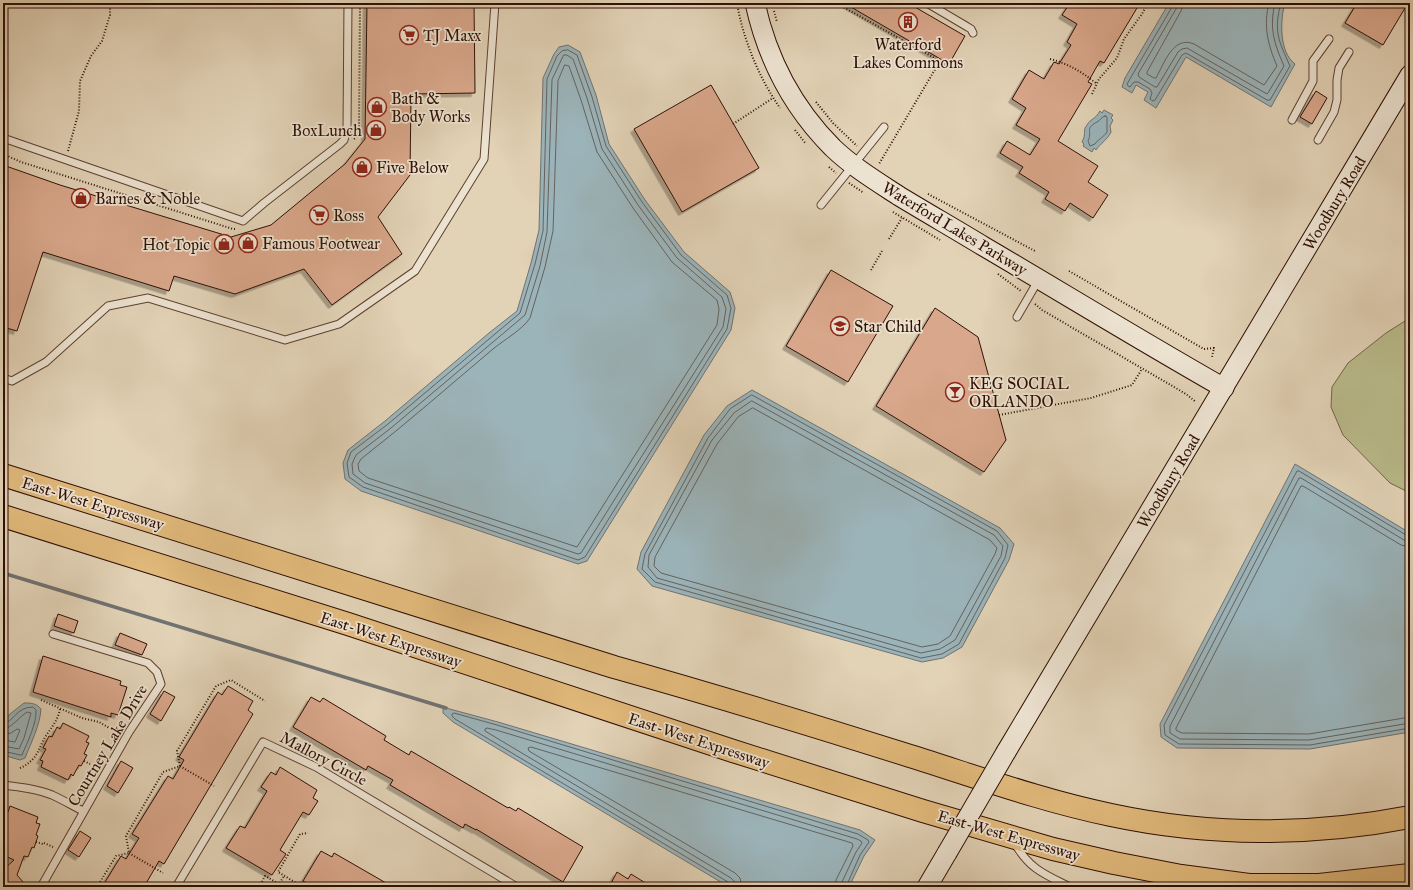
<svg xmlns="http://www.w3.org/2000/svg" width="1413" height="890" viewBox="0 0 1413 890" font-family="'IM FELL Great Primer',serif">
<style>
.green{fill:#b9ba8a;stroke:#746447}
.water{fill:#9bb4ba;stroke:#707271}
.lines{fill:none;stroke-linecap:round;stroke-linejoin:round}
.shore{stroke:#65625f;stroke-width:1}
.stream{stroke:#707271;stroke-width:3.5}
.building{fill:#d9a78b;stroke:#2f0f04;filter:url(#shadow)}
.lane-casing{stroke:#5c4030;stroke-width:9}
.secondary-casing{stroke:#2f0f04;stroke-width:21}
.highway-casing{stroke:#2f0f04;stroke-width:24}
.path{stroke:#2f0f04;stroke-width:2;stroke-dasharray:1 2;stroke-linecap:butt}
.lane{stroke:#ece2d0;stroke-width:7}
.secondary{stroke:#ece2d0;stroke-width:19}
.highway{stroke:#e1b97b;stroke-width:22}
.secondary-bridge-casing{stroke:#2f0f04;stroke-width:21;stroke-linecap:butt}
.secondary-bridge{stroke:#ece2d0;stroke-width:19}
.labels{text-anchor:middle;stroke-width:3.5;stroke-linejoin:round;paint-order:stroke}
.poi-label{font-size:16px;fill:#2f0f04;stroke:#ece2d0;text-anchor:start}
.street-label{font-size:16px;fill:#2f0f04;stroke:#ece2d0}
</style>
<defs>
<filter id="shadow"><feDropShadow dx="-3.5" dy="3.5" stdDeviation="0" flood-color="#0004"/></filter>
</defs>
<rect width="100%" height="100%" fill="#e2d2b6"/>
<filter id="stains"><feTurbulence type="fractalNoise" baseFrequency=".005" numOctaves="4"/><feColorMatrix values="0 0 0 0 .2 0 0 0 0 .09 0 0 0 0 .02 0 0 0 .5 -.17"/></filter>
<radialGradient id="worn" r=".72"><stop offset=".6" stop-color="#630" stop-opacity="0"/><stop offset="1" stop-color="#630" stop-opacity=".3"/></radialGradient>
<path class="green" d="M1405 321H1410V493L1390 483 1343 435 1331 407 1332 387 1348 363 1386 333Z"/>
<g class="water">
<path d="M1169 3H1285C1280 20 1279 52 1295 64L1271 107 1186 57 1156 108 1144 100 1148 92 1136 85 1132 93 1122 87 1125 78Z"/>
<path d="M568 45 580 52 596 95 609 144 645 200 684 252 730 292 735 308 731 330 587 561 578 564 361 491 345 479 343 463 348 450 385 421 489 333 517 311 531 263 539 230 543 78 554 54 559 47Z"/>
<path d="M1104 110 1113 115 1111 118 1113 120 1110 126 1111 132C1107 140 1101 143 1096 150L1094 148 1092 152 1083 146 1084 144 1082 142C1087 133 1082 131 1087 125 1091 118 1095 120 1100 111L1102 113Z"/>
<path d="M752 390 1000 528 1014 544 1009 560 962 647 943 658 922 662 652 586 637 569 641 552 704 435 727 406Z"/>
<path d="M1295 464 1410 533V732L1310 749 1177 748 1161 737 1160 724Z"/>
<path d="M24 703C31 703 36 703 41 709 40 725 31 743 25 758L20 760 3 755V722L10 714Z"/>
<path d="M446 708 498 722 860 830 875 840 864 856 849 887H729L453 722 443 713V709Z"/>
</g>
<g class="lines">
<g class="shore">
<path d="M1172 3V7L1127 84 1128 86 1130 87 1134 82H1138L1150 89 1152 93 1150 99 1153 101 1155 100 1182 55 1186 53 1267 100H1270L1290 66C1279 41 1273 32 1281 3"/>
<path d="M1177 3 1176 9 1138 74 1139 77 1155 87H1157L1178 52 1182 49 1187 48 1267 94 1268 93 1284 66C1274 43 1269 28 1275 3"/>
<path d="M1183 3 1181 11 1147 72V74L1154 78H1156C1164 64 1173 35 1194 44L1264 85 1277 66C1268 45 1263 26 1269 3"/>
<path d="M568 50 577 55 592 97 606 146 642 202 681 255 727 295 731 308 727 329 585 557 578 560 363 487 349 477 347 463 351 452 388 424 520 313 535 264 543 231 547 79 557 56 562 51Z"/>
<path d="M564 55H567L573 59 587 98 602 149 638 205 677 258 722 297 726 309 723 327 581 553 578 554 365 483 353 474 352 464 356 455 391 428 525 315 540 266 547 232 552 80Z"/>
<path d="M565 65 569 66 581 100 597 152 633 208 672 262 717 300 719 309 717 325 577 547 368 478 359 471 358 464 361 459C406 424 449 386 493 349 504 340 523 329 530 318L545 267 553 231 558 81Z"/>
<path d="M1105 116 1107 117V132C1103 138 1098 139 1095 144L1090 146 1088 141C1093 131 1084 129 1097 122 1101 120 1101 117 1105 116Z"/>
<path d="M752 395 997 531 1008 545 1005 558 959 644 942 654 921 658 655 582 642 569 645 554 708 438 730 409Z"/>
<path d="M752 401 994 535 1003 546 1001 556 955 640 940 649 921 653 657 578 648 567 649 555 712 440 734 413Z"/>
<path d="M753 408 990 540 997 548 995 554 950 636 938 644 922 647 661 573 654 566 655 557 717 444 738 417Z"/>
<path d="M1410 536 1406 535 1299 471H1297L1164 725 1165 735 1179 744 1310 745 1410 728"/>
<path d="M1410 541 1404 540 1301 478H1299L1170 726V733L1180 739 1309 740 1410 723"/>
<path d="M1410 547 1401 545 1303 486H1301L1176 728V730L1182 733 1309 734 1410 717"/>
<path d="M3 724C14 722 16 707 33 707L36 710C37 723 27 743 22 755H20L3 751"/>
<path d="M3 729C12 728 19 717 27 712L31 713 24 738 19 749 3 746"/>
<path d="M3 735 11 733 17 729 20 730 15 742 3 740"/>
<path d="M731 887 728 882 455 719 452 716V714L454 713 497 725 858 834 868 840 869 842 860 855 846 887"/>
<path d="M736 887 735 882 731 878 485 731V729L487 728 496 730 857 839 861 841 862 843 856 852 842 882 841 887"/>
<path d="M742 887 740 878 735 873 529 751 528 748 531 747 852 843 853 846 836 880 835 887"/>
</g>
<path class="stream" d="M3 573 446 708"/>
</g>
<g class="building">
<path d="M367 3H474L475 93 411 94 410 175 378 217 402 254 332 305 304 269 235 294 174 276 169 291 43 252 17 331 3 327V165L60 185 231 237 271 225 345 164 365 139Z"/>
<path d="M844 3H908L965 36 949 64Z"/>
<path d="M1070 3H1140L1104 63 1100 61 1088 82 1092 84 1058 141 1098 166 1088 182 1108 195 1093 218 1070 203 1065 211 1045 199 1049 192 1019 173 1023 167 1000 153 1007 141 1030 155 1040 139 1016 125 1026 108 1012 99 1029 70 1044 79 1054 62 1059 64 1071 45 1067 42 1077 24 1062 15Z"/>
<path d="M1357 3H1408L1383 45 1345 23Z"/>
<path d="M711 85 759 168 682 212 634 129Z"/>
<path d="M1316 91 1327 98 1312 124 1300 117Z"/>
<path d="M831 270 893 306 848 382 786 346Z"/>
<path d="M935 308 978 337 1006 440 984 472 876 406Z"/>
<path d="M58 614 78 621 74 633 54 626Z"/>
<path d="M120 633 147 644 142 655 115 645Z"/>
<path d="M43 656 121 681 120 685 127 687 118 715 111 713V717L33 692Z"/>
<path d="M228 686 253 701 248 710 253 714 164 864 159 861 144 887H102L121 856 126 859 139 838 132 834 168 776 173 779 184 760 179 757 218 692 222 695Z"/>
<path d="M164 691 175 697 161 721 150 714Z"/>
<path d="M311 697 320 702 323 698 386 736 384 740 409 755 411 751 508 808 509 807 516 811 518 808 583 847 563 882 476 829V830L465 824 463 828 390 785 393 780 368 766 366 770 293 727Z"/>
<path d="M63 723 89 736 86 742 89 743 84 754 87 755 81 766 79 765 73 776 71 774 68 780 41 767 43 761 40 760 46 749 43 748 49 736 52 737 57 727 60 729Z"/>
<path d="M121 761 133 768 118 793 107 786Z"/>
<path d="M280 767 317 790 313 798 318 801 309 815 303 812 280 850 286 854 272 875 226 848 240 826 245 828 267 791 261 787 271 772 276 775Z"/>
<path d="M10 806 38 817 36 823 40 824 36 835 38 836 34 848 32 847 28 857 24 856 17 875 23 882 17 887H11L3 878V870L14 860 3 855V818L5 812H8Z"/>
<path d="M80 831 91 838 79 857 68 850Z"/>
<path d="M321 851 332 857 334 853 393 887H314L303 881Z"/>
<path d="M617 872 628 879 631 874 652 887H609Z"/>
</g>
<g class="lines">
<g class="lane-casing">
<g id="lane">
<path d="M927 3 966 26 971 29 973 33"/>
<path d="M1292 120 1313 81V61L1329 39"/>
<path d="M3 138 243 221 264 203 340 144 344 140 347 129 348 3"/>
<path d="M1318 140 1334 112 1337 100V80L1339 68 1349 52"/>
<path d="M821 205 884 127"/>
<path d="M1017 317 1039 279"/>
<path d="M3 378 12 381 46 362 108 306 148 298 285 340 339 324 415 271 484 159 495 3"/>
<path d="M3 785C20 787 37 789 52 795 63 800 73 806 83 811"/>
<path d="M1015 844C1031 870 1044 874 1070 887"/>
<path d="M41 887 129 732 161 684 157 672 148 663 53 634"/>
<path d="M176 887 263 742 316 767 517 887"/>
</g>
</g>
<g class="secondary-casing">
<g id="secondary">
<path d="M755 3C767 58 793 108 833 148 853 167 876 181 899 196 927 213 955 229 983 246 1063 293 1143 342 1224 388"/>
<path d="M1006 752 1410 75"/>
<path d="M927 887 947 853"/>
</g>
</g>
<g class="highway-casing">
<g id="highway">
<path d="M3 475 614 667C714 695 812 725 910 756 977 777 1043 801 1111 815 1209 836 1312 836 1410 817"/>
<path d="M3 516 348 624 733 751 923 811 1053 849 1114 863 1181 876 1249 885H1319L1410 875"/>
</g>
</g>
<g class="path">
<path d="M737 3C743 39 759 78 780 108"/>
<path d="M836 3 940 61 879 164"/>
<path d="M774 11 777 22"/>
<path d="M1050 59C1069 64 1082 72 1097 84"/>
<path d="M1092 94 1099 79 1117 58 1124 39 1142 14 1148 3"/>
<path d="M816 102 833 123 857 146"/>
<path d="M733 124 773 98"/>
<path d="M795 130 806 144"/>
<path d="M354 139 359 135 360 3"/>
<path d="M68 151 79 111 80 81 91 56 102 41 110 15V3"/>
<path d="M3 154 21 162 233 229H235"/>
<path d="M829 167 836 173"/>
<path d="M849 183 864 193"/>
<path d="M928 194 1035 251"/>
<path d="M893 212 940 240"/>
<path d="M889 239 902 218"/>
<path d="M871 270 882 251"/>
<path d="M1069 271 1204 349 1214 348 1212 357"/>
<path d="M998 274 1021 291"/>
<path d="M1035 304 1042 310 1186 394 1196 402"/>
<path d="M999 415 1091 398 1132 385 1142 369"/>
<path d="M41 700 82 718 99 722 118 733"/>
<path d="M84 761 90 764"/>
<path d="M180 766 214 786"/>
<path d="M20 768C25 766 29 763 33 759 38 754 40 746 44 739 50 729 58 721 60 709"/>
<path d="M36 842 43 844"/>
<path d="M44 843 53 847"/>
<path d="M129 853 163 873"/>
<path d="M97 887 116 856 129 853 126 836 163 772 180 766 177 751 216 686 231 680 265 701"/>
<path d="M259 887 265 876 279 884 284 876"/>
<path d="M303 887 278 872 300 834 308 833"/>
</g>
<use href="#lane" class="lane"/>
<use href="#secondary" class="secondary"/>
<use href="#highway" class="highway"/>
<g class="secondary-bridge-casing">
<path id="secondary-bridge" d="M947 853 1006 752"/>
</g>
<use href="#secondary-bridge" class="secondary-bridge"/>
</g>
<defs>
<g id="building-ring" transform="scale(1)"><circle r="9.5" fill="#ece2d0" stroke="#8f2418" stroke-width="1.5"/><path d="M-4-6H4V6H1V3H-1V6H-4ZM-2.5-4.3h1.7v1.8h-1.7ZM.8-4.3h1.7v1.8H.8ZM-2.5-1h1.7V.8h-1.7ZM.8-1h1.7V.8H.8Z" fill="#8f2418"/></g>
<g id="supermarket-ring" transform="scale(1)"><circle r="9.5" fill="#ece2d0" stroke="#8f2418" stroke-width="1.5"/><path d="M-6-5.5h2.5l.6 2H6L4.5 2H-2.5L-4.4-4H-6ZM-1.5 3.2a1.3 1.3 0 1 0 .1 0ZM3 3.2a1.3 1.3 0 1 0 .1 0Z" fill="#8f2418"/></g>
<g id="shop-ring" transform="scale(1)"><circle r="9.5" fill="#ece2d0" stroke="#8f2418" stroke-width="1.5"/><path d="M-5-2.5h2.3a2.7 3.5 0 0 1 5.4 0H5L5.5 6h-11ZM-1.5-2.5h3a1.5 2.3 0 0 0-3 0Z" fill="#8f2418"/></g>
<g id="school-ring" transform="scale(1)"><circle r="9.5" fill="#ece2d0" stroke="#8f2418" stroke-width="1.5"/><path d="M0-5L7-2L0 1L-7-2ZM-4 1L0 2.5L4 1V4Q0 6-4 4Z" fill="#8f2418"/></g>
<g id="bar-ring" transform="scale(1)"><circle r="9.5" fill="#ece2d0" stroke="#8f2418" stroke-width="1.5"/><path d="M-6-5H6L.8 .8V4.5H3.5V6h-7V4.5H-.8V.8Z" fill="#8f2418"/></g>
</defs>
<g fill-rule="evenodd">
<use href="#building-ring" x="908" y="22"/>
<use href="#supermarket-ring" x="409" y="35"/>
<use href="#shop-ring" x="377" y="107"/>
<use href="#shop-ring" x="376" y="130"/>
<use href="#shop-ring" x="362" y="167"/>
<use href="#shop-ring" x="81" y="198"/>
<use href="#supermarket-ring" x="319" y="215"/>
<use href="#shop-ring" x="248" y="243"/>
<use href="#shop-ring" x="224" y="244"/>
<use href="#school-ring" x="840" y="326"/>
<use href="#bar-ring" x="955" y="392"/>
</g>
<g class="labels">
<g class="poi-label">
<text x="423" y="41">TJ Maxx</text>
<text x="908" y="50" text-anchor="middle">Waterford<tspan x="908" dy="18">Lakes Commons</tspan></text>
<text x="391" y="104">Bath &amp;<tspan x="391" dy="18">Body Works</tspan></text>
<text x="362" y="136" text-anchor="end">BoxLunch</text>
<text x="376" y="173">Five Below</text>
<text x="95" y="204">Barnes &amp; Noble</text>
<text x="333" y="221">Ross</text>
<text x="262" y="249">Famous Footwear</text>
<text x="210" y="250" text-anchor="end">Hot Topic</text>
<text x="854" y="332">Star Child</text>
<text x="969" y="389">KEG SOCIAL<tspan x="969" dy="18">ORLANDO</tspan></text>
</g>
<g class="street-label">
<text transform="translate(1334 203) rotate(-59)" y="6">Woodbury Road</text>
<text transform="translate(955 228) rotate(31)" y="6">Waterford Lakes Parkway</text>
<text transform="translate(1168 481) rotate(-59)" y="6">Woodbury Road</text>
<text transform="translate(93 503) rotate(17)" y="6">East-West Expressway</text>
<text transform="translate(391 639) rotate(18)" y="6">East-West Expressway</text>
<text transform="translate(699 740) rotate(18)" y="6">East-West Expressway</text>
<text transform="translate(107 745) rotate(-59)" y="6">Courtney Lake Drive</text>
<text transform="translate(324 758) rotate(28)" y="6">Mallory Circle</text>
<text transform="translate(1009 835) rotate(16)" y="6">East-West Expressway</text>
</g>
</g>
<rect width="1413" height="890" fill="none" stroke="#e2d2b6" stroke-width="16"/>
<rect x="4" y="4" width="1405" height="882" fill="none" stroke="#2f0f04" stroke-width="2"/>
<rect x="8" y="8" width="1397" height="874" fill="none" stroke="#2f0f04"/>
<rect width="100%" height="100%" filter="url(#stains)"/>
<rect width="100%" height="100%" fill="url(#worn)"/>
</svg>
